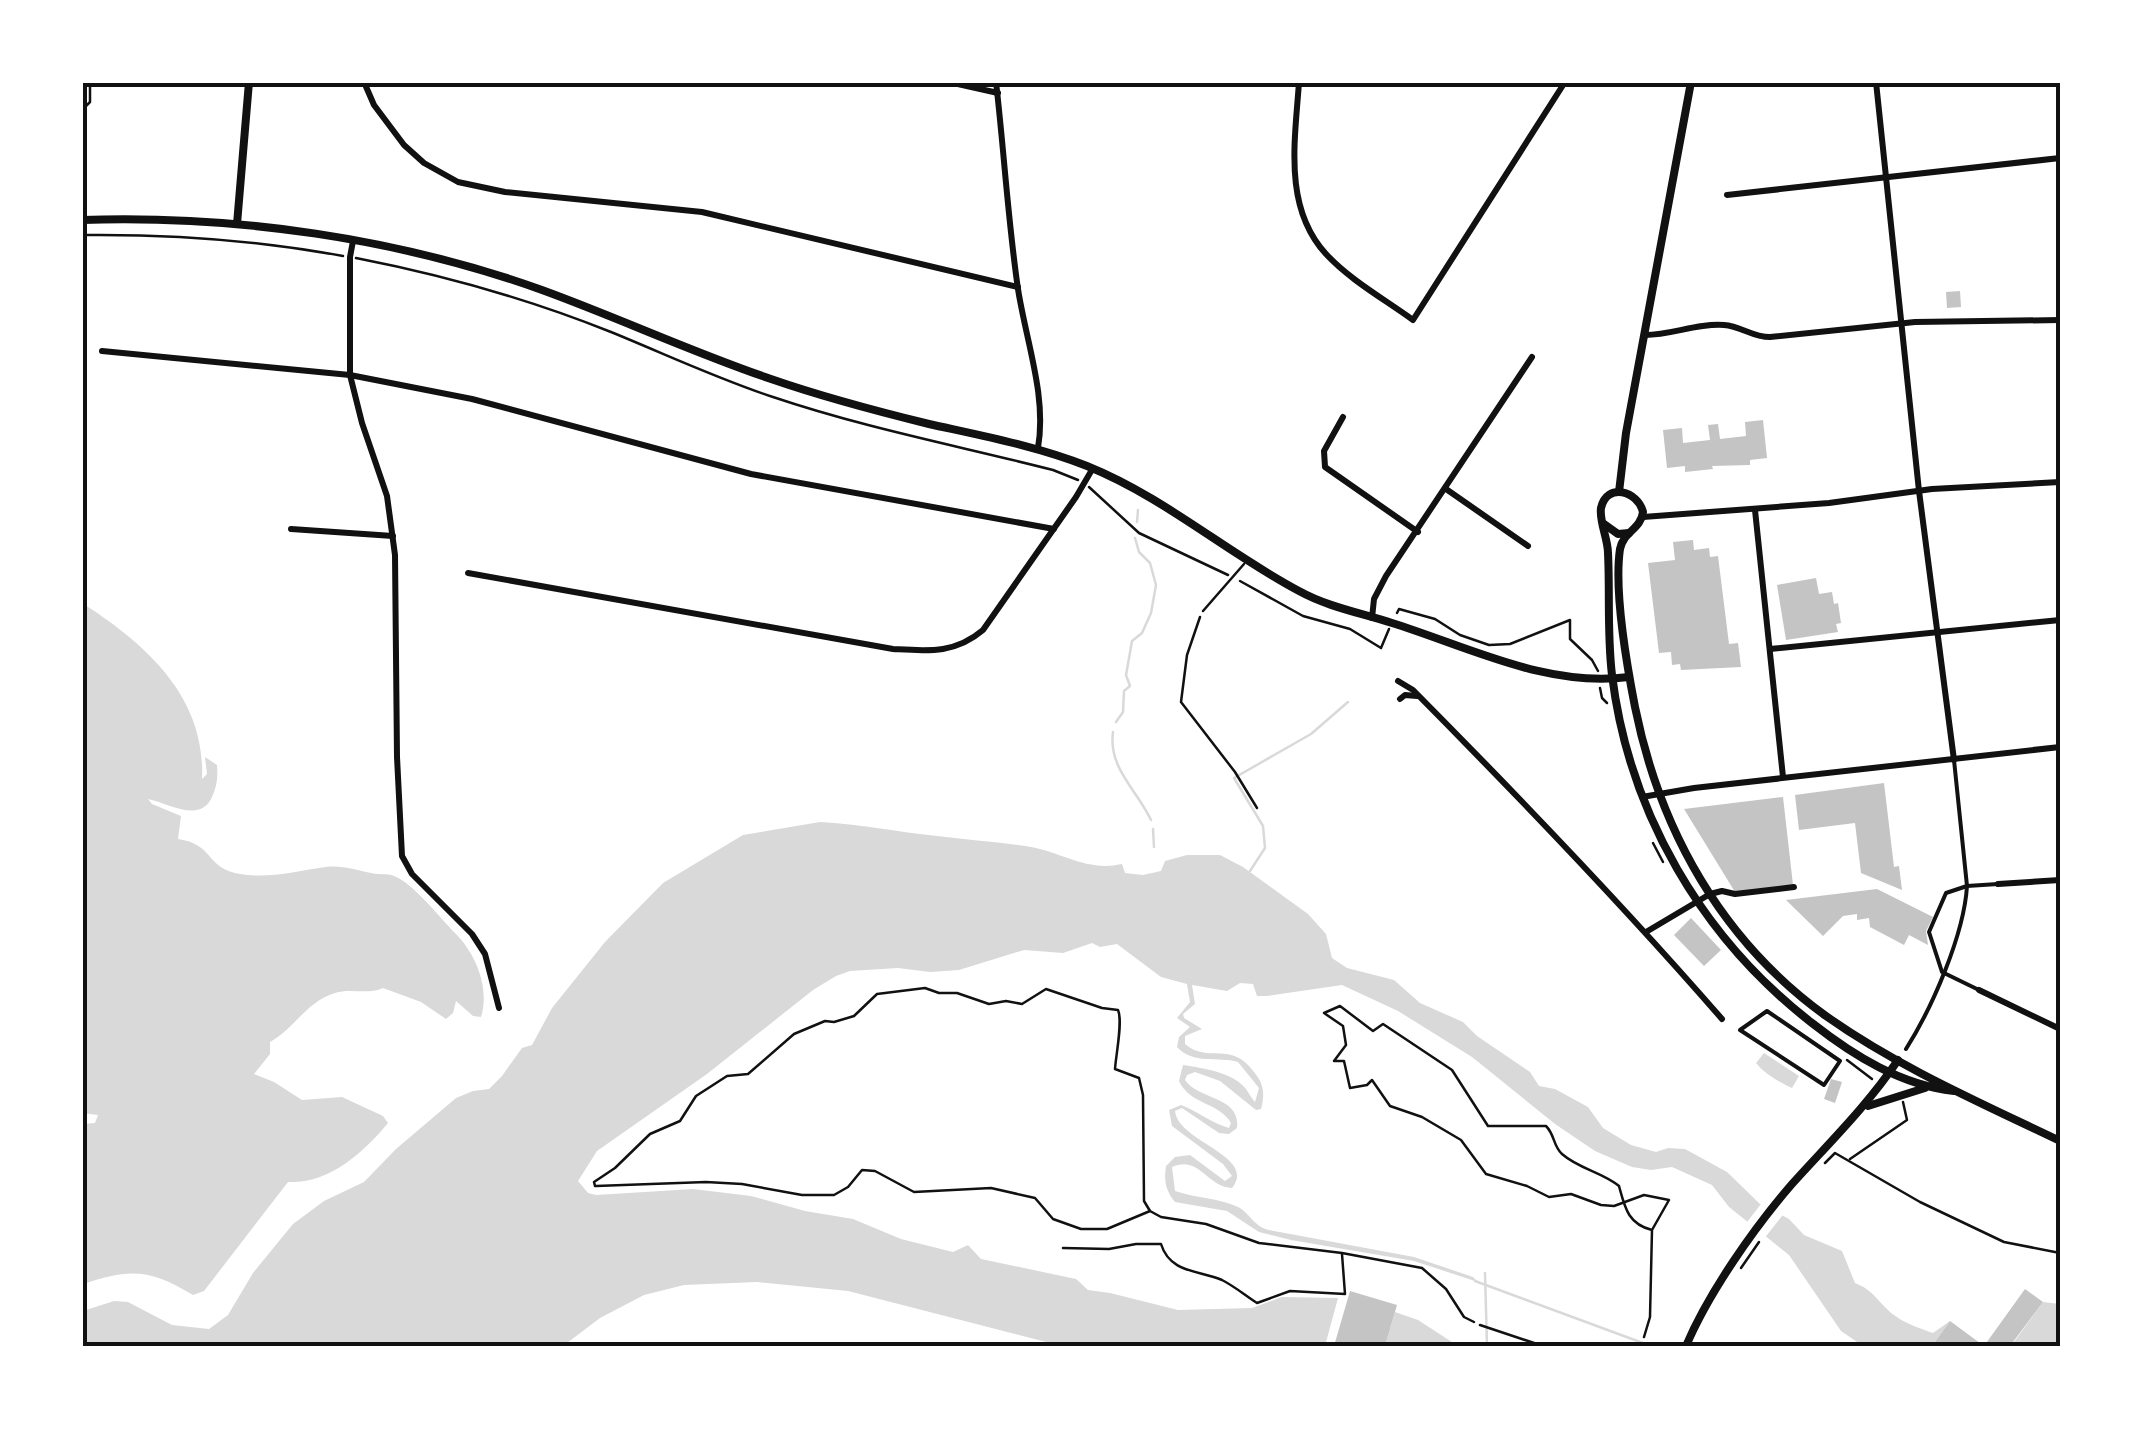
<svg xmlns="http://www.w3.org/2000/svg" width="2143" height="1429" viewBox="0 0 2143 1429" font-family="'Noto Serif',serif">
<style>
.water{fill:#d9d9d9}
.pier{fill:#fff}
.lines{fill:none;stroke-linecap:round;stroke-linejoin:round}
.stream{stroke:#d9d9d9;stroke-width:2.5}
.building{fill:#c4c4c4}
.path{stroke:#111;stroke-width:2.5}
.service{stroke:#111;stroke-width:2.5}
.pedestrian{stroke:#111;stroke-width:4}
.minor{stroke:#111;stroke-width:6}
.tertiary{stroke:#111;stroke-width:8}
.secondary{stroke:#111;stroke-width:8}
.neatline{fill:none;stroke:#111;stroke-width:4}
</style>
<rect width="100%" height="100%" fill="#fff"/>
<g class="water">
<path d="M82 603C146 644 206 697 202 779L207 774 205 757 217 765C218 777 217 786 212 797 200 824 168 803 148 799L152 804 181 816 178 839C213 844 206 866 235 873 266 880 295 871 326 867 342 865 356 870 371 873 378 875 387 873 394 876 413 883 440 918 455 933 476 954 490 988 481 1017L473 1016 456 1001 453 1013 446 1019 421 1002 383 988C368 995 350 988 335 993 306 1002 295 1028 270 1042V1054L254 1074 274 1082 302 1100 342 1097 383 1116 388 1123C363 1153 329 1184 288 1182L204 1291 193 1295C151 1269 130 1268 83 1284V1124L95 1123 98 1115 82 1113Z"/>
<path d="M820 822C860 824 897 832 937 836 968 840 1000 842 1031 847 1063 853 1088 872 1122 864L1125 873 1143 875 1161 871 1165 861 1187 855H1220L1243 867 1308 914 1326 934 1332 958 1347 968 1394 980 1420 1003 1463 1022 1477 1036 1530 1072 1539 1086 1555 1089 1588 1107 1603 1128 1631 1145 1656 1152 1668 1148 1685 1149 1727 1172 1760 1204 1789 1219 1804 1235 1842 1251 1855 1283C1874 1290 1879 1304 1894 1315 1906 1324 1919 1328 1933 1333L1950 1321 1932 1346H1863L1841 1331 1789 1255 1729 1207 1712 1185 1672 1167 1651 1170 1632 1167 1595 1151 1555 1124 1472 1057 1398 1011 1342 985 1267 996H1257L1253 984 1240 983 1227 991 1192 985 1195 1004 1183 1014 1184 1018 1202 1029 1185 1036V1044C1208 1064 1231 1040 1254 1072 1264 1084 1265 1094 1261 1109L1256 1110 1220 1081 1195 1072 1187 1075 1185 1080C1198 1100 1241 1096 1237 1128L1229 1134 1219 1133 1182 1108 1175 1111C1178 1142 1258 1156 1232 1188 1207 1187 1199 1155 1172 1167L1175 1191C1195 1198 1219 1198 1238 1207 1251 1214 1253 1226 1269 1230L1414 1257 1473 1277 1478 1282 1414 1261 1291 1240 1259 1232 1227 1211 1175 1202C1165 1189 1164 1181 1166 1166L1175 1157 1190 1155 1225 1181 1232 1176 1223 1164 1172 1126 1169 1110 1181 1105C1197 1111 1213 1124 1229 1128L1231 1123C1219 1102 1190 1105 1179 1081L1183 1065C1202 1068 1233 1072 1246 1089 1249 1093 1251 1098 1255 1102L1259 1088 1238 1062C1218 1056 1193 1065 1177 1047L1179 1037 1190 1027 1177 1018 1190 1002 1187 984 1161 977 1117 944 1100 947 1092 943 1063 953 1024 950 959 970 930 972 898 968 850 971 836 976 813 990 707 1074 597 1151 578 1181 588 1193 596 1195 693 1189 751 1196 805 1211 853 1219 901 1239 953 1252 968 1245 981 1259 1076 1279 1088 1290 1110 1293 1178 1310 1252 1308 1282 1297 1338 1298 1325 1346H1062L848 1291 757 1282 684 1285 644 1295 600 1318 563 1346H83V1311L114 1301 128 1302 172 1325 209 1329 228 1315 253 1273 293 1224 324 1201 364 1182 396 1149 456 1098 473 1091 489 1089 502 1076 522 1048 532 1045 552 1008 605 942 663 883 743 835Z"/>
<path d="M1764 1053 1799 1076 1792 1088C1780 1083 1764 1073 1756 1063Z"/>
<path d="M2043 1302 2060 1304V1346H2011Z"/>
<path d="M1395 1312 1418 1320 1458 1346H1385Z"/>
</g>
<path class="pier" d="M1764 1200 1786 1211 1763 1240 1744 1226Z"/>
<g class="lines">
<g class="stream">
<path d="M84 202V198"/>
<path d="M1137 522 1138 510"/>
<path d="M1116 722 1123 712 1124 691 1130 686 1126 675 1132 641 1142 633 1151 613 1156 585 1150 563 1139 552 1135 538"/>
<path d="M1113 732C1108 768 1137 790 1151 820"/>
<path d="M1153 829 1154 847"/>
<path d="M1250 871 1265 848 1263 826 1234 778 1311 734 1348 702"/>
<path d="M1485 1273 1487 1346"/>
<path d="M1475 1281 1651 1346"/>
</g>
</g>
<g class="building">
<path d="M1960 291 1961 307 1947 308 1946 292Z"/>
<path d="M1763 420 1767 458 1750 460V465L1712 466 1713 469 1685 472V466L1667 468 1663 430 1682 428 1683 443 1710 440 1708 425 1718 424 1720 439 1746 436 1745 422Z"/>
<path d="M1693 540 1694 550 1709 548 1710 557 1718 556 1729 644 1738 643 1741 667 1681 670 1680 664 1672 665 1671 652 1659 653 1648 563 1675 560 1673 542Z"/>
<path d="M1816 578 1819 594 1832 592 1834 604 1838 603 1841 623 1836 624 1838 632 1786 640 1777 585Z"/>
<path d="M1884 783 1894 867 1899 866 1902 890 1861 873 1855 823 1799 830 1795 795Z"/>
<path d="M1783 797 1793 885 1735 892 1684 809Z"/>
<path d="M1877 889 1933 917 1926 931 1928 945 1909 935 1904 945 1870 927 1869 918 1857 920V914L1843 916 1823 936 1786 900Z"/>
<path d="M1691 918 1721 950 1704 966 1674 935Z"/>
<path d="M1831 1079 1842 1082 1835 1103 1824 1099Z"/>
<path d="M2025 1289 2043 1302 2010 1346H1932L1950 1321 1984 1346Z"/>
<path d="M1350 1291 1397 1305 1385 1346H1334Z"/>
</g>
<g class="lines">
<g class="path">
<path d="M82 235C170 234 257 240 343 256"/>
<path d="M356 258C443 275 529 299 611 332 665 354 718 379 773 397 865 428 959 446 1053 470L1078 480"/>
<path d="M1089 487 1139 533 1228 575"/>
<path d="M1240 581 1303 616 1350 629 1381 648 1389 629"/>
<path d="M1397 613 1399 609 1435 619 1460 635 1489 645 1510 644 1570 620V639L1592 660 1598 671"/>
<path d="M1200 617 1187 655 1181 702 1235 772 1257 808"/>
<path d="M1600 688 1602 698 1607 703"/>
<path d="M1653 843 1663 862"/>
<path d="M1847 1060 1872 1079"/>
<path d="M1850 1159 1907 1120 1903 1102"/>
<path d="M1825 1163 1835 1153 1920 1202 2004 1242 2060 1253"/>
<path d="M595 1186 594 1182 615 1168 650 1134 680 1121 696 1096 727 1076 748 1074 794 1034 825 1021 834 1022 854 1016 877 994 925 988 939 993H957L989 1004 1006 1001 1022 1004 1046 989 1102 1008 1118 1010C1123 1021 1116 1054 1115 1069L1139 1078 1143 1095 1144 1201 1150 1211 1161 1217 1206 1224 1259 1243 1342 1253 1422 1268 1446 1289 1464 1317 1474 1322"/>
<path d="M596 1186 706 1182 742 1184 802 1195H834L848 1187 862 1170 875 1171 914 1192 991 1188 1035 1198 1053 1219 1081 1229H1107L1150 1211"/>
<path d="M1063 1248 1109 1249 1136 1244H1161C1170 1273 1198 1270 1222 1280 1234 1286 1246 1296 1257 1303L1290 1291 1345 1294 1342 1254"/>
<path d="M1741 1268 1759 1242"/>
<path d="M1644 1337 1650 1317 1652 1230 1669 1200 1644 1195 1614 1206 1601 1205 1571 1194 1549 1197 1527 1186 1486 1174 1461 1140 1422 1117 1390 1106 1372 1080 1367 1085 1350 1088 1344 1061H1334L1346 1045 1343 1026 1324 1013 1340 1006 1373 1031 1383 1024 1452 1070 1488 1126H1546C1555 1135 1553 1146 1562 1154 1579 1169 1602 1172 1619 1186 1625 1208 1628 1224 1652 1230"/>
</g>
<g class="service">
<path d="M82 110 90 102V82"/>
<path d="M1203 611 1244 564"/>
<path d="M1480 1325 1543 1346"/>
</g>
<g class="pedestrian">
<path d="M1979 990 1942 972 1929 932 1946 893 1967 886 1998 884"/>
<path d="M1767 1011 1840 1061 1824 1085 1740 1030Z"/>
<path d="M1906 1049C1932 1008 1964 935 1967 886L1954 760"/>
</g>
<g class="minor">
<path d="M364 82 374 105 404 145 424 163 458 182 505 192 702 212 1018 287"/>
<path d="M949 82 998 93"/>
<path d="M996 82C1004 151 1008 221 1018 289 1026 341 1047 396 1038 448"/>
<path d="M1299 82C1295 141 1283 207 1326 254 1350 280 1384 299 1413 320L1565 82"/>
<path d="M1876 82 1919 491 1954 760"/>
<path d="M1727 195 2060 158"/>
<path d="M353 241 350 257V375L362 423 387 496 395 555 397 757 402 856 412 874 472 934 485 954 499 1008"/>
<path d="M1645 335C1672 335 1697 323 1724 325 1741 326 1752 337 1770 337L1915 322 2060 320"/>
<path d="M102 351 350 375 472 399 751 474 1054 529"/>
<path d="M1343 417 1324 451 1325 467 1418 532"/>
<path d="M1446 489 1528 546"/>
<path d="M1755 510 1783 777"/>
<path d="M1643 517 1829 503 1932 489 2060 482"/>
<path d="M291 529 393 536"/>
<path d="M468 573 893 649C928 651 955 654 983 630L1076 497 1093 468"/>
<path d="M1372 618 1374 599 1386 576 1532 357"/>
<path d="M1770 649 2060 620"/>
<path d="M1398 681 1413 690C1519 797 1623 905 1722 1019"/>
<path d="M1400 699 1405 695 1417 696"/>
<path d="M1642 797 1694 788 2060 747"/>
<path d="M1998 884 2060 880"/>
<path d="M1646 932 1710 894 1722 891 1735 894 1794 887"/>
<path d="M1979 990 2060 1029"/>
</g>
<path class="tertiary" d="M237 224 249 82"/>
<g class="secondary">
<path d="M82 220C237 215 397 238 542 290 619 318 694 353 771 379 823 397 876 411 929 424 983 436 1036 446 1087 466 1164 497 1227 553 1299 591 1328 607 1361 613 1392 623 1469 647 1547 688 1629 677"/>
<path d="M1619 492 1626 433 1691 82"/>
<path d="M1604 524 1618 534 1629 533"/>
<path d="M1954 1091C1901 1085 1854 1056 1812 1023 1702 938 1629 813 1612 675 1607 634 1610 594 1608 553 1608 539 1599 521 1601 508 1607 482 1638 491 1643 512 1641 529 1623 532 1620 549 1614 590 1627 666 1635 707 1660 831 1722 941 1826 1016 1898 1067 1981 1103 2060 1141"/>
<path d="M1868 1106 1925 1088"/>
<path d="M1686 1346C1709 1292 1754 1228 1792 1184 1829 1143 1867 1106 1898 1060"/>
</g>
</g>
<rect width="2143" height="1429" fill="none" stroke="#ffffff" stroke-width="170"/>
<rect x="85" y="85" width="1973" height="1259" class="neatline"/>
</svg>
